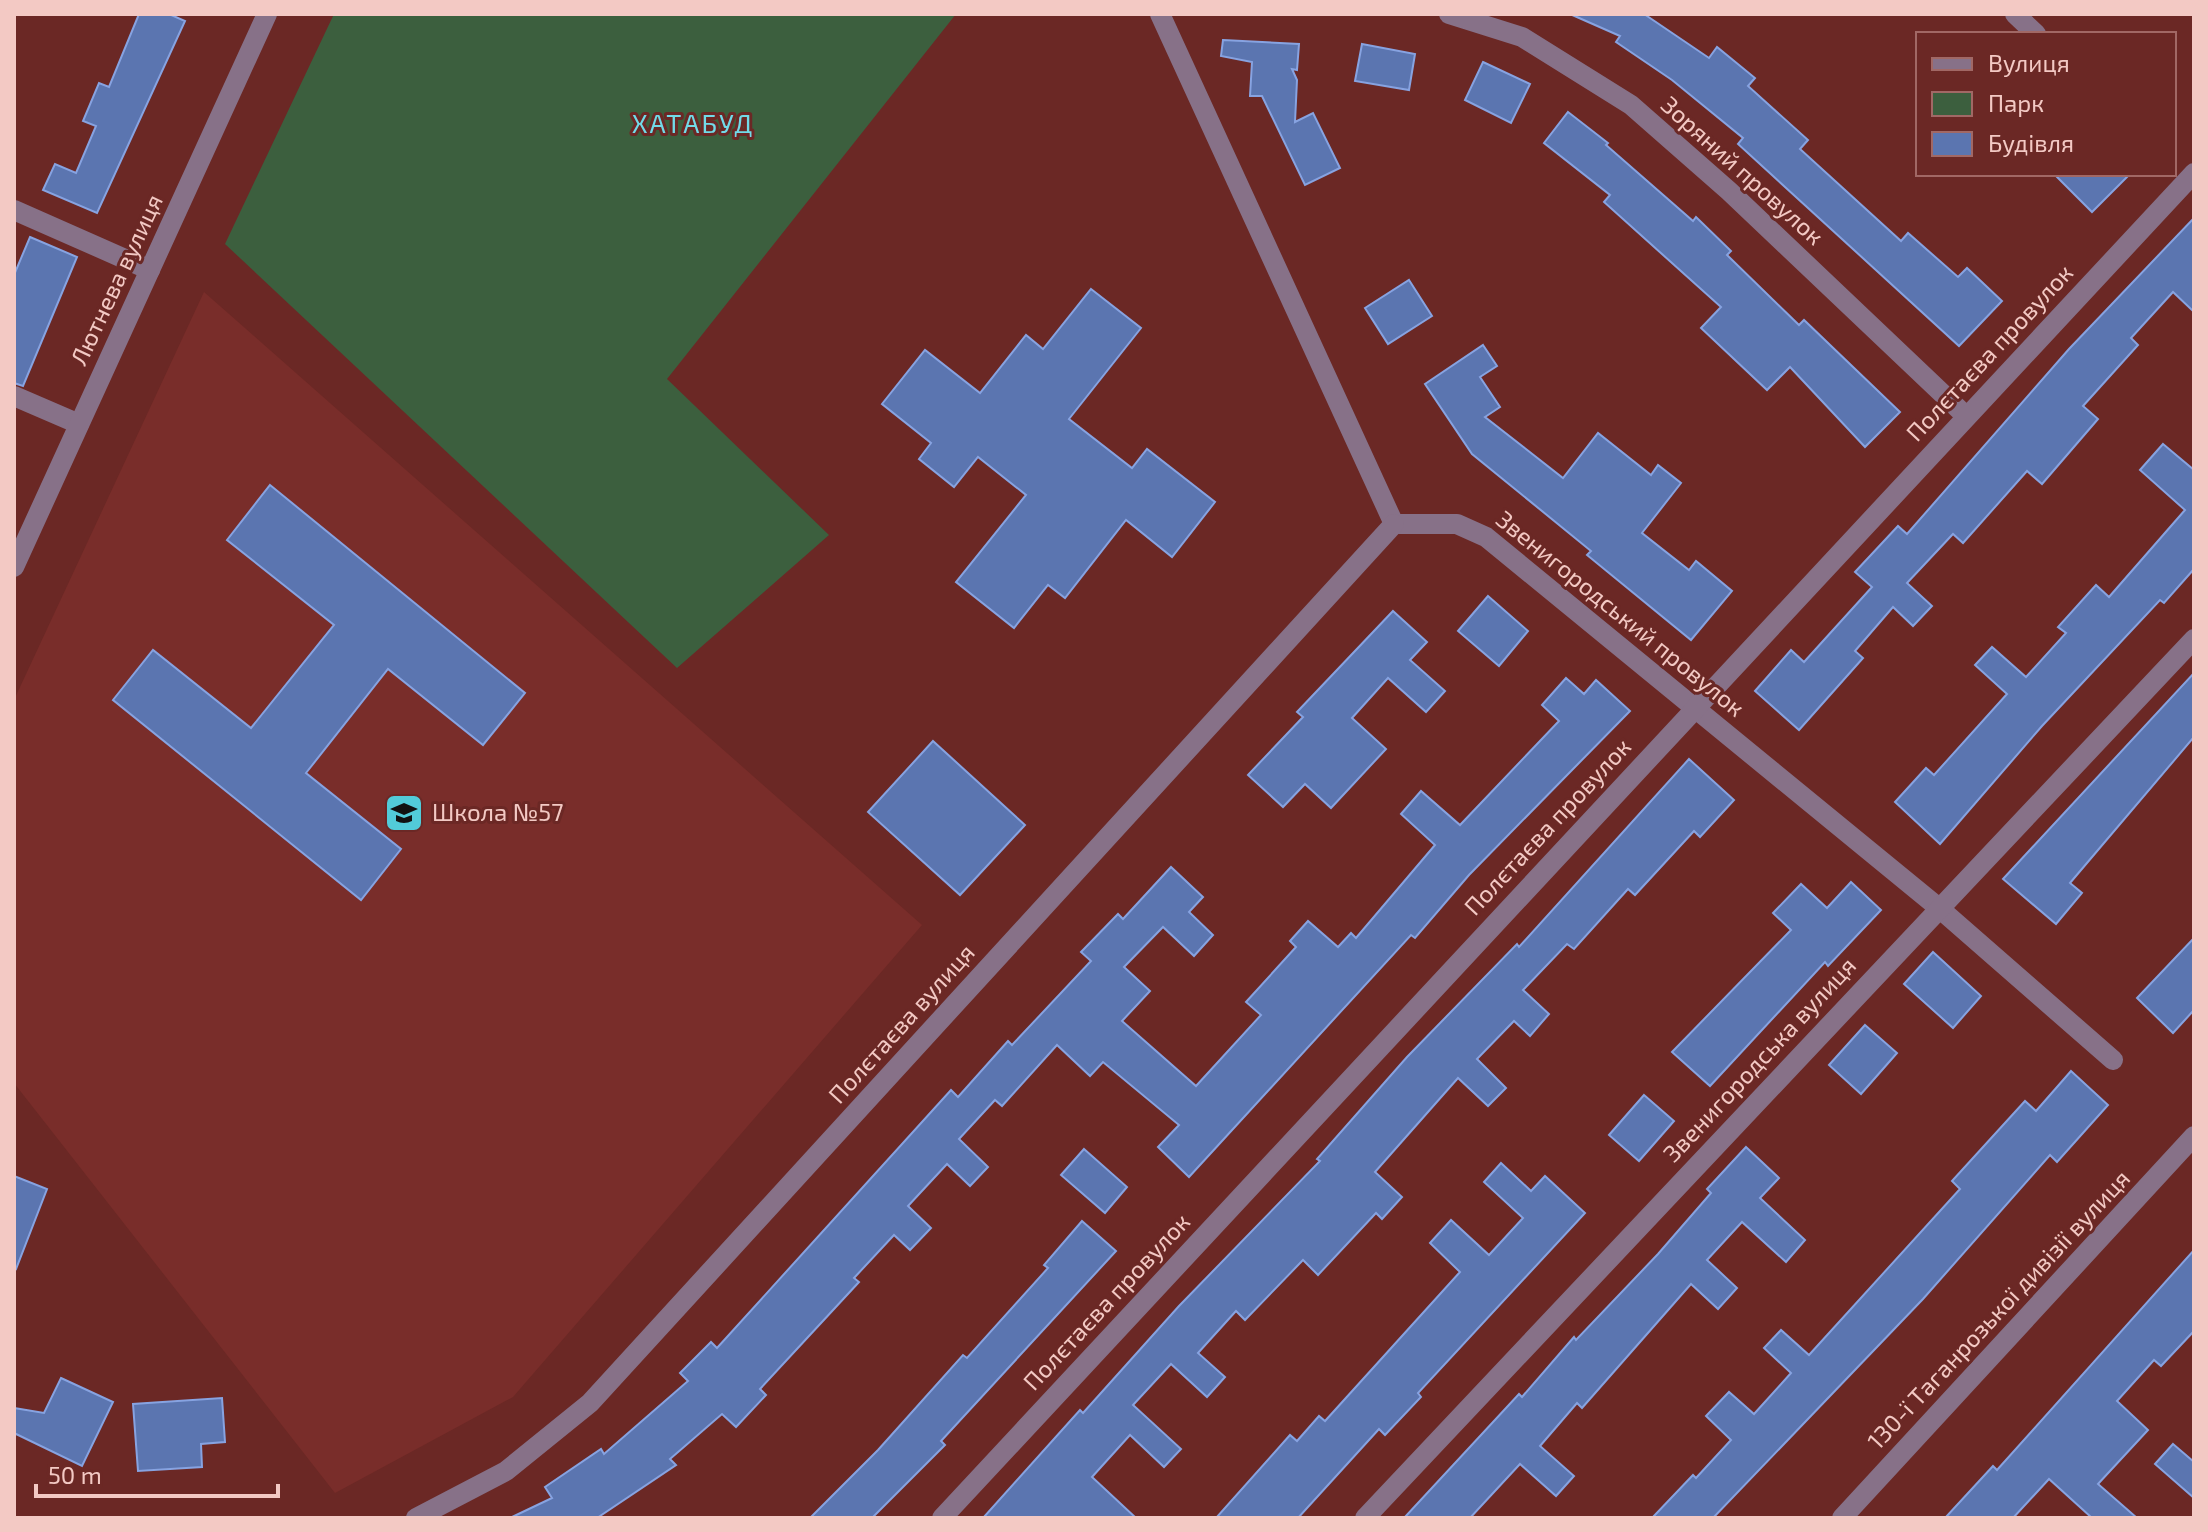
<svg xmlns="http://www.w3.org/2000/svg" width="2208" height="1532" viewBox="0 0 2208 1532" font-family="'Exo 2',sans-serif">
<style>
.built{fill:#792d2a}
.green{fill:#3c5f3e}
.building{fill:#5b75b0;stroke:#87a3e1;stroke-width:2}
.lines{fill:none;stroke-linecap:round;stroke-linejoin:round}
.minor{stroke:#877188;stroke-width:20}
.labels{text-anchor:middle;stroke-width:6;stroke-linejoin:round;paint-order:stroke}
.street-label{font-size:24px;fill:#f3c9c4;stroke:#6b2825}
.poi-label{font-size:24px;fill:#f3c9c4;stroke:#6b2825;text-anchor:start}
.neighbourhood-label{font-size:26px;letter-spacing:2px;fill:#71dbe8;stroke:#6b2825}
</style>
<rect width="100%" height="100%" fill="#6b2825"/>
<path class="built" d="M204 292 922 925 513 1397 335 1493 14 1083V700Z"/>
<path class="green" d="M334 14H956L667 379 829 535 677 668 225 244Z"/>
<g class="building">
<path d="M139 14H169L185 21 97 213 43 190 55 164 76 173 96 126 83 121 99 83 109 87Z"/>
<path d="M1570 14H1644L1709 58 1717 47 1755 78 1748 86 1808 140 1800 149 1901 241 1908 233 1958 277 1967 268 2002 301 1959 346 1738 144 1743 138 1672 80 1616 42 1620 36Z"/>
<path d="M1223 40 1299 44 1297 70 1292 69 1297 80 1295 122 1313 113 1340 168 1305 185 1262 96H1250L1252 62 1221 56Z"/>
<path d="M1362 44 1415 54 1409 90 1355 81Z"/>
<path d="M1483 62 1530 84 1511 123 1465 100Z"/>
<path d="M1568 112 1608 143 1606 145 1693 221 1696 217 1731 251 1727 255 1799 325 1804 320 1900 412 1865 447 1790 367 1767 390 1701 328 1721 307 1604 202 1610 195 1544 143Z"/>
<path d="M2054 174H2130L2092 212Z"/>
<path d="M2194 218V312L2173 292 2131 338 2138 345 2083 406 2098 419 2042 484 2027 471 1963 543 1953 534 1907 583 1932 606 1913 626 1893 607 1855 651 1863 658 1799 730 1755 691 1791 650 1804 662 1872 587 1855 572 1898 526 1907 534 2069 349Z"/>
<path d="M30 237 77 257 23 386 14 383V275Z"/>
<path d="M1409 280 1432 316 1388 344 1365 308Z"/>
<path d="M1091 289 1141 328 1069 419 1132 468 1147 449 1215 502 1172 557 1126 520 1065 598 1048 585 1014 628 956 582 1026 495 978 457 954 487 919 459 931 443 882 404 925 350 980 393 1026 335 1043 349Z"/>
<path d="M1483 345 1497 366 1480 377 1500 407 1485 417 1563 478 1598 433 1651 475 1658 465 1681 483 1642 533 1689 570 1696 561 1732 591 1691 640 1587 555 1591 551 1472 454 1425 384Z"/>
<path d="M2163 444 2194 470V569L2164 603 2160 600 2042 726 1940 844 1895 802 1926 768 1934 775 2007 694 1975 665 1992 647 2026 677 2066 633 2058 627 2096 585 2109 597 2185 510 2140 470Z"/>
<path d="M270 485 525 693 483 745 388 669 306 773 401 849 361 900 113 700 153 650 251 728 334 625 227 540Z"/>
<path d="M1488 596 1528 631 1499 666 1458 631Z"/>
<path d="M1393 611 1427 642 1410 660 1445 691 1426 712 1388 678 1352 718 1386 749 1331 808 1305 784 1283 807 1248 775 1303 717 1297 712Z"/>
<path d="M2194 673V737L2070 883 2082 893 2056 924 2003 879Z"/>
<path d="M1566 678 1584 694 1596 680 1630 711 1469 875 1415 938 1411 935 1189 1177 1158 1147 1179 1125 1103 1062 1090 1076 1057 1045 1002 1106 995 1100 959 1139 988 1167 970 1186 947 1164 908 1206 931 1228 910 1250 894 1235 854 1278 859 1282 760 1389 766 1395 736 1427 722 1414 670 1459 676 1465 597 1518H510L552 1498 545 1487 601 1449 604 1454 688 1381 680 1373 711 1342 717 1348 951 1090 958 1097 1008 1041 1012 1045 1091 961 1081 952 1118 914 1123 919 1171 867 1203 897 1189 912 1213 935 1194 956 1163 927 1124 967 1150 991 1122 1021 1196 1086 1261 1015 1246 1002 1296 947 1290 941 1308 921 1338 947 1351 933 1356 938 1435 845 1401 814 1421 791 1460 825 1559 721 1542 705Z"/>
<path d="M933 741 1025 825 960 895 868 812Z"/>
<path d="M1689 759 1734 800 1700 837 1694 831 1635 895 1628 889 1574 949 1567 944 1523 990 1549 1014 1530 1036 1514 1021 1477 1059 1506 1088 1488 1106 1458 1078 1375 1172 1402 1197 1382 1219 1376 1213 1318 1275 1303 1260 1245 1320 1236 1311 1198 1353 1225 1377 1207 1397 1171 1364 1133 1405 1181 1449 1164 1467 1130 1435 1092 1477 1136 1518H983L1080 1410 1083 1413 1179 1306 1320 1161 1317 1159 1407 1057 1517 944 1519 947Z"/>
<path d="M1851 882 1881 910 1828 966 1825 962 1710 1086 1672 1052 1791 930 1773 913 1801 884 1827 908Z"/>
<path d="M2194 938V1010L2173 1033 2137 998Z"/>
<path d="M1933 952 1981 996 1953 1028 1904 984Z"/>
<path d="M1865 1025 1897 1053 1861 1094 1829 1065Z"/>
<path d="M2071 1071 2108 1105 2057 1162 2050 1155 1923 1299 1713 1518H1652L1693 1475 1696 1478 1731 1440 1706 1416 1729 1392 1754 1414 1791 1373 1764 1348 1781 1330 1809 1355 1960 1189 1952 1181 2025 1101 2036 1111Z"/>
<path d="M1644 1095 1674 1121 1639 1161 1609 1135Z"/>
<path d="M1746 1147 1779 1178 1760 1198 1805 1240 1786 1262 1742 1222 1707 1260 1737 1288 1718 1309 1691 1284 1582 1408 1577 1403 1540 1446 1574 1476 1556 1496 1520 1464 1470 1518H1404L1519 1394 1522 1397 1574 1337 1576 1340 1658 1254 1711 1193 1707 1189Z"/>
<path d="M1084 1149 1127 1187 1105 1213 1061 1175Z"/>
<path d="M1501 1163 1531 1191 1545 1176 1585 1213 1418 1393 1421 1397 1385 1435 1379 1429 1298 1518H1216L1290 1435 1297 1441 1319 1416 1325 1421 1460 1272 1430 1243 1451 1220 1489 1255 1523 1218 1484 1182Z"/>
<path d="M14 1176 47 1189 16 1269 14 1268Z"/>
<path d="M1082 1221 1116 1251 941 1441 945 1445 872 1518H810L878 1450 963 1355 967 1358 1048 1268 1044 1265Z"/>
<path d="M2194 1250V1331L2161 1366 2154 1360 2117 1401 2148 1430 2098 1484 2137 1518H2092L2049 1479 2013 1518H1945L1993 1466 1997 1470Z"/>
<path d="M61 1378 113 1402 82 1466 14 1433V1408L44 1413Z"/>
<path d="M222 1398 225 1442 201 1444 202 1467 138 1471 133 1404Z"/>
<path d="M2173 1444 2194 1462V1498L2155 1464Z"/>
</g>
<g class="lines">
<g class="minor">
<path d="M1160 14 1394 524"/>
<path d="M1449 14 1522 37 1631 105 1729 191 1966 416"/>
<path d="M2015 14 2036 34"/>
<path d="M14 210 150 270"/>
<path d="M14 396 79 424"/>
<path d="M1394 524H1457L1486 537 1939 908 2113 1060"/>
<path d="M14 567 267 14"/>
<path d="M416 1518 506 1471 590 1403 1394 524"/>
<path d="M942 1518 2194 173"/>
<path d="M1365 1518 2194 639"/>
<path d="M1842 1518 2194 1136"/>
</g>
</g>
<defs>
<g id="school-square" transform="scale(2)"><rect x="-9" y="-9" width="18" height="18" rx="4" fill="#52cbd9" stroke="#6b2825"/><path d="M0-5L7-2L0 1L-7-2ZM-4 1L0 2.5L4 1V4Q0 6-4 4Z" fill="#111"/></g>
</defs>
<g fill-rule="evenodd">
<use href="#school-square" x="404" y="813"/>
</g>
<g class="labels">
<g class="street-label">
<text transform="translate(1742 171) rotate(42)" y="8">Зоряний провулок</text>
<text transform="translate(117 280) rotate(-65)" y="8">Лютнева вулиця</text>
<text transform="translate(1990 353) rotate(-47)" y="8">Полєтаєва провулок</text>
<text transform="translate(1620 614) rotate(39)" y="8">Звенигородський провулок</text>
<text transform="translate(1548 827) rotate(-47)" y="8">Полєтаєва провулок</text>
<text transform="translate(902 1024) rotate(-48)" y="8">Полєтаєва вулиця</text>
<text transform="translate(1760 1060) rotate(-47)" y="8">Звенигородська вулиця</text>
<text transform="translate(1107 1302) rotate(-47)" y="8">Полєтаєва провулок</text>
<text transform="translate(1999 1310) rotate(-47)" y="8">130-ї Таганрозької дивізії вулиця</text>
</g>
<g class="poi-label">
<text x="432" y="821">Школа №57</text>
</g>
<g class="neighbourhood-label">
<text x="693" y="133">ХАТАБУД</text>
</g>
</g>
<rect width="2208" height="1532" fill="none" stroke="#f3c9c4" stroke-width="32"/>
<rect x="1916" y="32" width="260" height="144" fill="#6b2825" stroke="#a16865" stroke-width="2"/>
<rect x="1932" y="58" width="40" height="12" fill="#877188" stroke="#a16865" stroke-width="2"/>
<text x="1988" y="72" font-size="24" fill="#f3c9c4">Вулиця</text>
<rect x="1932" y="92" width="40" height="24" fill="#3c5f3e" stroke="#a16865" stroke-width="2"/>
<text x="1988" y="112" font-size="24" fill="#f3c9c4">Парк</text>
<rect x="1932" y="132" width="40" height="24" fill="#5b75b0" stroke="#a16865" stroke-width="2"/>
<text x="1988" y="152" font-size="24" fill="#f3c9c4">Будівля</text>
<path d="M36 1484v12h242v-12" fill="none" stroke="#f3c9c4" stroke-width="4"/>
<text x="48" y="1484" font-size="24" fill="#f3c9c4" stroke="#6b2825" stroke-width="6" paint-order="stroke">50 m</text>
</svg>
